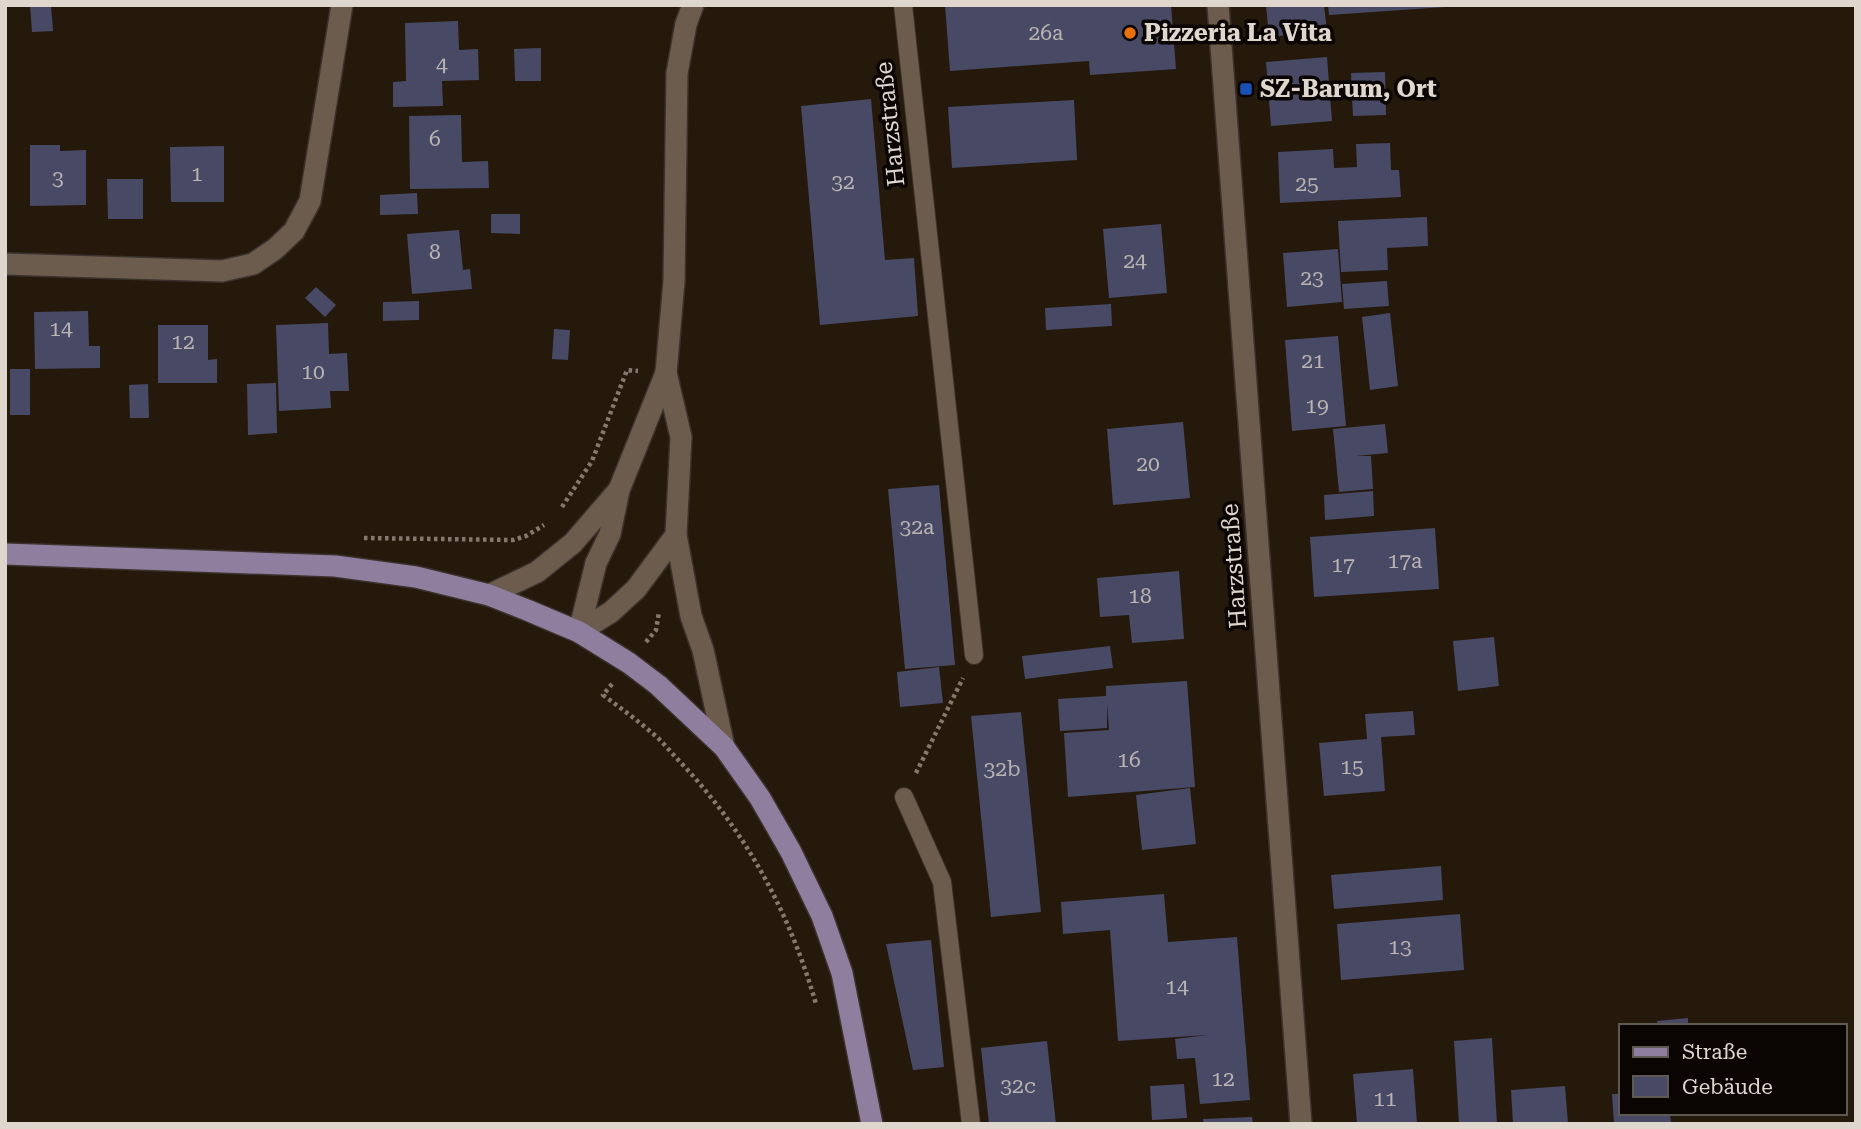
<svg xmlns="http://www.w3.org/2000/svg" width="1861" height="1129" viewBox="0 0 1861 1129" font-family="'Roboto Serif',serif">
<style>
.building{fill:#484964}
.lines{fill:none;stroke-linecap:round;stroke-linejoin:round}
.lane-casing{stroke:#3c322d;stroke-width:20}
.street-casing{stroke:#3c322d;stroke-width:24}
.secondary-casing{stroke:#3c322d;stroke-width:24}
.primary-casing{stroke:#3c322d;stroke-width:24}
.path{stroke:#84796f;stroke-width:4.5;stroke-dasharray:3.5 3.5;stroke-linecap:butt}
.lane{stroke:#6b5c4d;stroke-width:18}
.street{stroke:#6b5c4d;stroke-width:21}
.secondary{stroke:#6b5c4d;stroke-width:21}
.primary{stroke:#907e9f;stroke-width:21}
.food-dot{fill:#e8710a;stroke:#0a0502;stroke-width:2.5}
.transit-dot{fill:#1a4fb4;stroke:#0a0502;stroke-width:2.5}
.labels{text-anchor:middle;stroke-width:7;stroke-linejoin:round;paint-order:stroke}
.number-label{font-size:21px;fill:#b9b3b4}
.poi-label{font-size:24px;font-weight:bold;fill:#dfd6ce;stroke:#0a0502;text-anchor:start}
.street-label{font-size:24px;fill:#dfd6ce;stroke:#0a0502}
</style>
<rect width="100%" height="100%" fill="#25190c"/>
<g class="building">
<path d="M30 5H51L53 31 32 32Z"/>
<path d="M945 5H1171L1176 69 1090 75 1089 61 950 71Z"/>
<path d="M1266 5H1324L1327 31 1269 37Z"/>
<path d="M1328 5H1446V7L1329 15Z"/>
<path d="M458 21 459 50 478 49 479 80 442 81 443 106 393 107V82L406 81 405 23Z"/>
<path d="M541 48V81H515L514 49Z"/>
<path d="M1327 57 1332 121 1271 126 1266 62Z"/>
<path d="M1385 72 1386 115 1353 116 1351 73Z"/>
<path d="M871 99 885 260 914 258 918 316 820 325 801 106Z"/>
<path d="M1074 100 1077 160 952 168 948 107Z"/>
<path d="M461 115 462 162 488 161 489 188 410 189 409 116Z"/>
<path d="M1390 143 1391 170H1399L1401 197 1280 203 1278 152 1333 149 1334 168 1357 167 1356 144Z"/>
<path d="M30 145H60V151L86 150V205L30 206Z"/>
<path d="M224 146V202H171L170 147Z"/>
<path d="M107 179H143V219H108Z"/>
<path d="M417 193 418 214 380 215V195Z"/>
<path d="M491 214H520V234L491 233Z"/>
<path d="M1427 217 1428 246 1387 248 1388 270 1341 272 1338 221Z"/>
<path d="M1161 224 1167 293 1109 298 1103 229Z"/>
<path d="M459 230 463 270 470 269 472 289 412 294 407 234Z"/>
<path d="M1338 249 1342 302 1287 307 1283 253Z"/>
<path d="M1387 281 1389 306 1344 309 1342 284Z"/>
<path d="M316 287 336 305 325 317 305 298Z"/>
<path d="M419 301V320L383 321V302Z"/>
<path d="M1111 304 1112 326 1046 330 1045 308Z"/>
<path d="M88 311 89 346H100V368L35 369 34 312Z"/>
<path d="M1390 313 1398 386 1370 390 1362 317Z"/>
<path d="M328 323 329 354 347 353 349 391H330L331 408 279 411 276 325Z"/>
<path d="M158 325H208V360L217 359V383H158Z"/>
<path d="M554 329 570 330 568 360 552 359Z"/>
<path d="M1338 336 1346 426 1292 431 1285 340Z"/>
<rect x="10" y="369" width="20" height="46"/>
<path d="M276 383 277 433 248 435 247 384Z"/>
<path d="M148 384 149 418H130L129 385Z"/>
<path d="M1183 422 1190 498 1113 505 1107 429Z"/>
<path d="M1385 424 1388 453 1356 456H1371L1373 489 1339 492 1333 429Z"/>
<path d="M939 485 955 665 905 669 888 489Z"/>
<path d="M1373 491 1374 516 1325 520 1324 495Z"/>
<path d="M1435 528 1439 589 1314 597 1310 537Z"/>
<path d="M1179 571 1184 639 1132 643 1129 615 1100 617 1097 578Z"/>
<path d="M1494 637 1499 686 1458 691 1453 641Z"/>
<path d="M1110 646 1113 668 1025 679 1022 656Z"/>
<path d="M939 667 943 703 900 707 897 672Z"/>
<path d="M1187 681 1195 787 1068 797 1064 733 1109 730 1107 704V728L1060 731 1058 699 1106 696V686Z"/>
<path d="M1413 711 1415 735 1381 737 1385 791 1324 796 1319 743 1367 739 1365 714Z"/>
<path d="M1021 712 1041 912 991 917 971 716Z"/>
<path d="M1190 788 1196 844 1142 850 1136 795Z"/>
<path d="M1441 866 1443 900 1334 909 1331 875Z"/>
<path d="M1164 894 1168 942 1237 937 1250 1100 1200 1104 1195 1058 1177 1059 1175 1039 1207 1035 1118 1041 1110 930 1063 934 1061 902Z"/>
<path d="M1460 914 1464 970 1341 980 1337 924Z"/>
<path d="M931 940 944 1067 913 1070 886 944Z"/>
<path d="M1688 1018V1026H1658L1657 1021Z"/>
<path d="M1492 1038 1497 1124H1459L1454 1041Z"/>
<path d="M1047 1041 1056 1124H989L981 1048Z"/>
<path d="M1413 1069 1417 1124H1357L1353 1074Z"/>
<path d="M1184 1084 1187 1118 1152 1120 1150 1086Z"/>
<path d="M1565 1086 1568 1124H1513L1511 1090Z"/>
<path d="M1612 1094H1621V1113H1670L1671 1124H1614Z"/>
<path d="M1252 1117 1253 1124H1204L1203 1119Z"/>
</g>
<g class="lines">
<g class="lane-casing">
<g id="lane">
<path d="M903 5 974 655"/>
<path d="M904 797 942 882 971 1124"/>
</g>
</g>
<g class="street-casing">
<g id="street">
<path d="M1218 5 1301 1124"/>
<path d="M5 264 222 271 253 264 275 249 294 231 310 201 342 5"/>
</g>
</g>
<g class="secondary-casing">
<g id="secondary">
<path d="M676 535 691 616 703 650 724 747"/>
<path d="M489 595 537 572 573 543 617 492"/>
<path d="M579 632 611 612 636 589 676 535 681 437 666 373 674 281 677 73 686 24 693 5"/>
<path d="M579 632 596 563 610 534 619 490 666 373"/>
</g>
</g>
<g class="primary-casing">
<path id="primary" d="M5 554 335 566 416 577 489 595 527 610 579 632 629 663 658 685 724 747 760 798 791 852 822 916 842 973 872 1124"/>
</g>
<g class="path">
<path d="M562 507 592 461 627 370 638 371"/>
<path d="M364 538 513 540 526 536 544 525"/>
<path d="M646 642 656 630 659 612"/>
<path d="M612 684 603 695C622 709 641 723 658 738 667 747 675 757 684 766 748 835 790 914 816 1004"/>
<path d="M916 773 963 678"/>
</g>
<use href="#lane" class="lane"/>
<use href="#street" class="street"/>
<use href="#secondary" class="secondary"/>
<use href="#primary" class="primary"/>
</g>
<circle class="food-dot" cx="1130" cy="33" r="7"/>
<rect class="transit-dot" x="1239" y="82" width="14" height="14" rx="3.5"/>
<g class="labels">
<g class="number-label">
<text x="1046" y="40">26a</text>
<text x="442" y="72">4</text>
<text x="435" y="146">6</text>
<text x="197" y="181">1</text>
<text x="58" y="185">3</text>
<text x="843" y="189">32</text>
<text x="1307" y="191">25</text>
<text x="435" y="259">8</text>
<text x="1135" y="268">24</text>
<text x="1312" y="285">23</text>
<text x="61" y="336">14</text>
<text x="183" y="349">12</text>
<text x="1313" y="368">21</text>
<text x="313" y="379">10</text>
<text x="1317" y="413">19</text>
<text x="1148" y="471">20</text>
<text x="917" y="534">32a</text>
<text x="1405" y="568">17a</text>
<text x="1343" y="572">17</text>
<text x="1140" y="603">18</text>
<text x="1129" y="767">16</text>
<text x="1352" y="774">15</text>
<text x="1002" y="776">32b</text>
<text x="1400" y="954">13</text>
<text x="1177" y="994">14</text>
<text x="1223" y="1086">12</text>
<text x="1018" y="1093">32c</text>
<text x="1385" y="1106">11</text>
</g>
<g class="poi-label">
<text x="1144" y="41">Pizzeria La Vita</text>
<text x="1260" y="97">SZ-Barum, Ort</text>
</g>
<g class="street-label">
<text transform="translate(890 124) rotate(-96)" y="8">Harzstraße</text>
<text transform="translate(1234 566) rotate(-94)" y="8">Harzstraße</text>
</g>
</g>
<rect width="1861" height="1129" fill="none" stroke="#dfd6ce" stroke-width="14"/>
<rect x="1619" y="1024" width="228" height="91" fill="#0a0502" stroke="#5f5954" stroke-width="2"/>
<rect x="1633" y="1047" width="35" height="10" fill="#907e9f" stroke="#5f5954" stroke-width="2"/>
<text x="1682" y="1059" font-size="21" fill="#dfd6ce">Straße</text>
<rect x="1633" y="1076" width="35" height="21" fill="#484964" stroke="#5f5954" stroke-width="2"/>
<text x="1682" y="1094" font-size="21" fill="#dfd6ce">Gebäude</text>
</svg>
